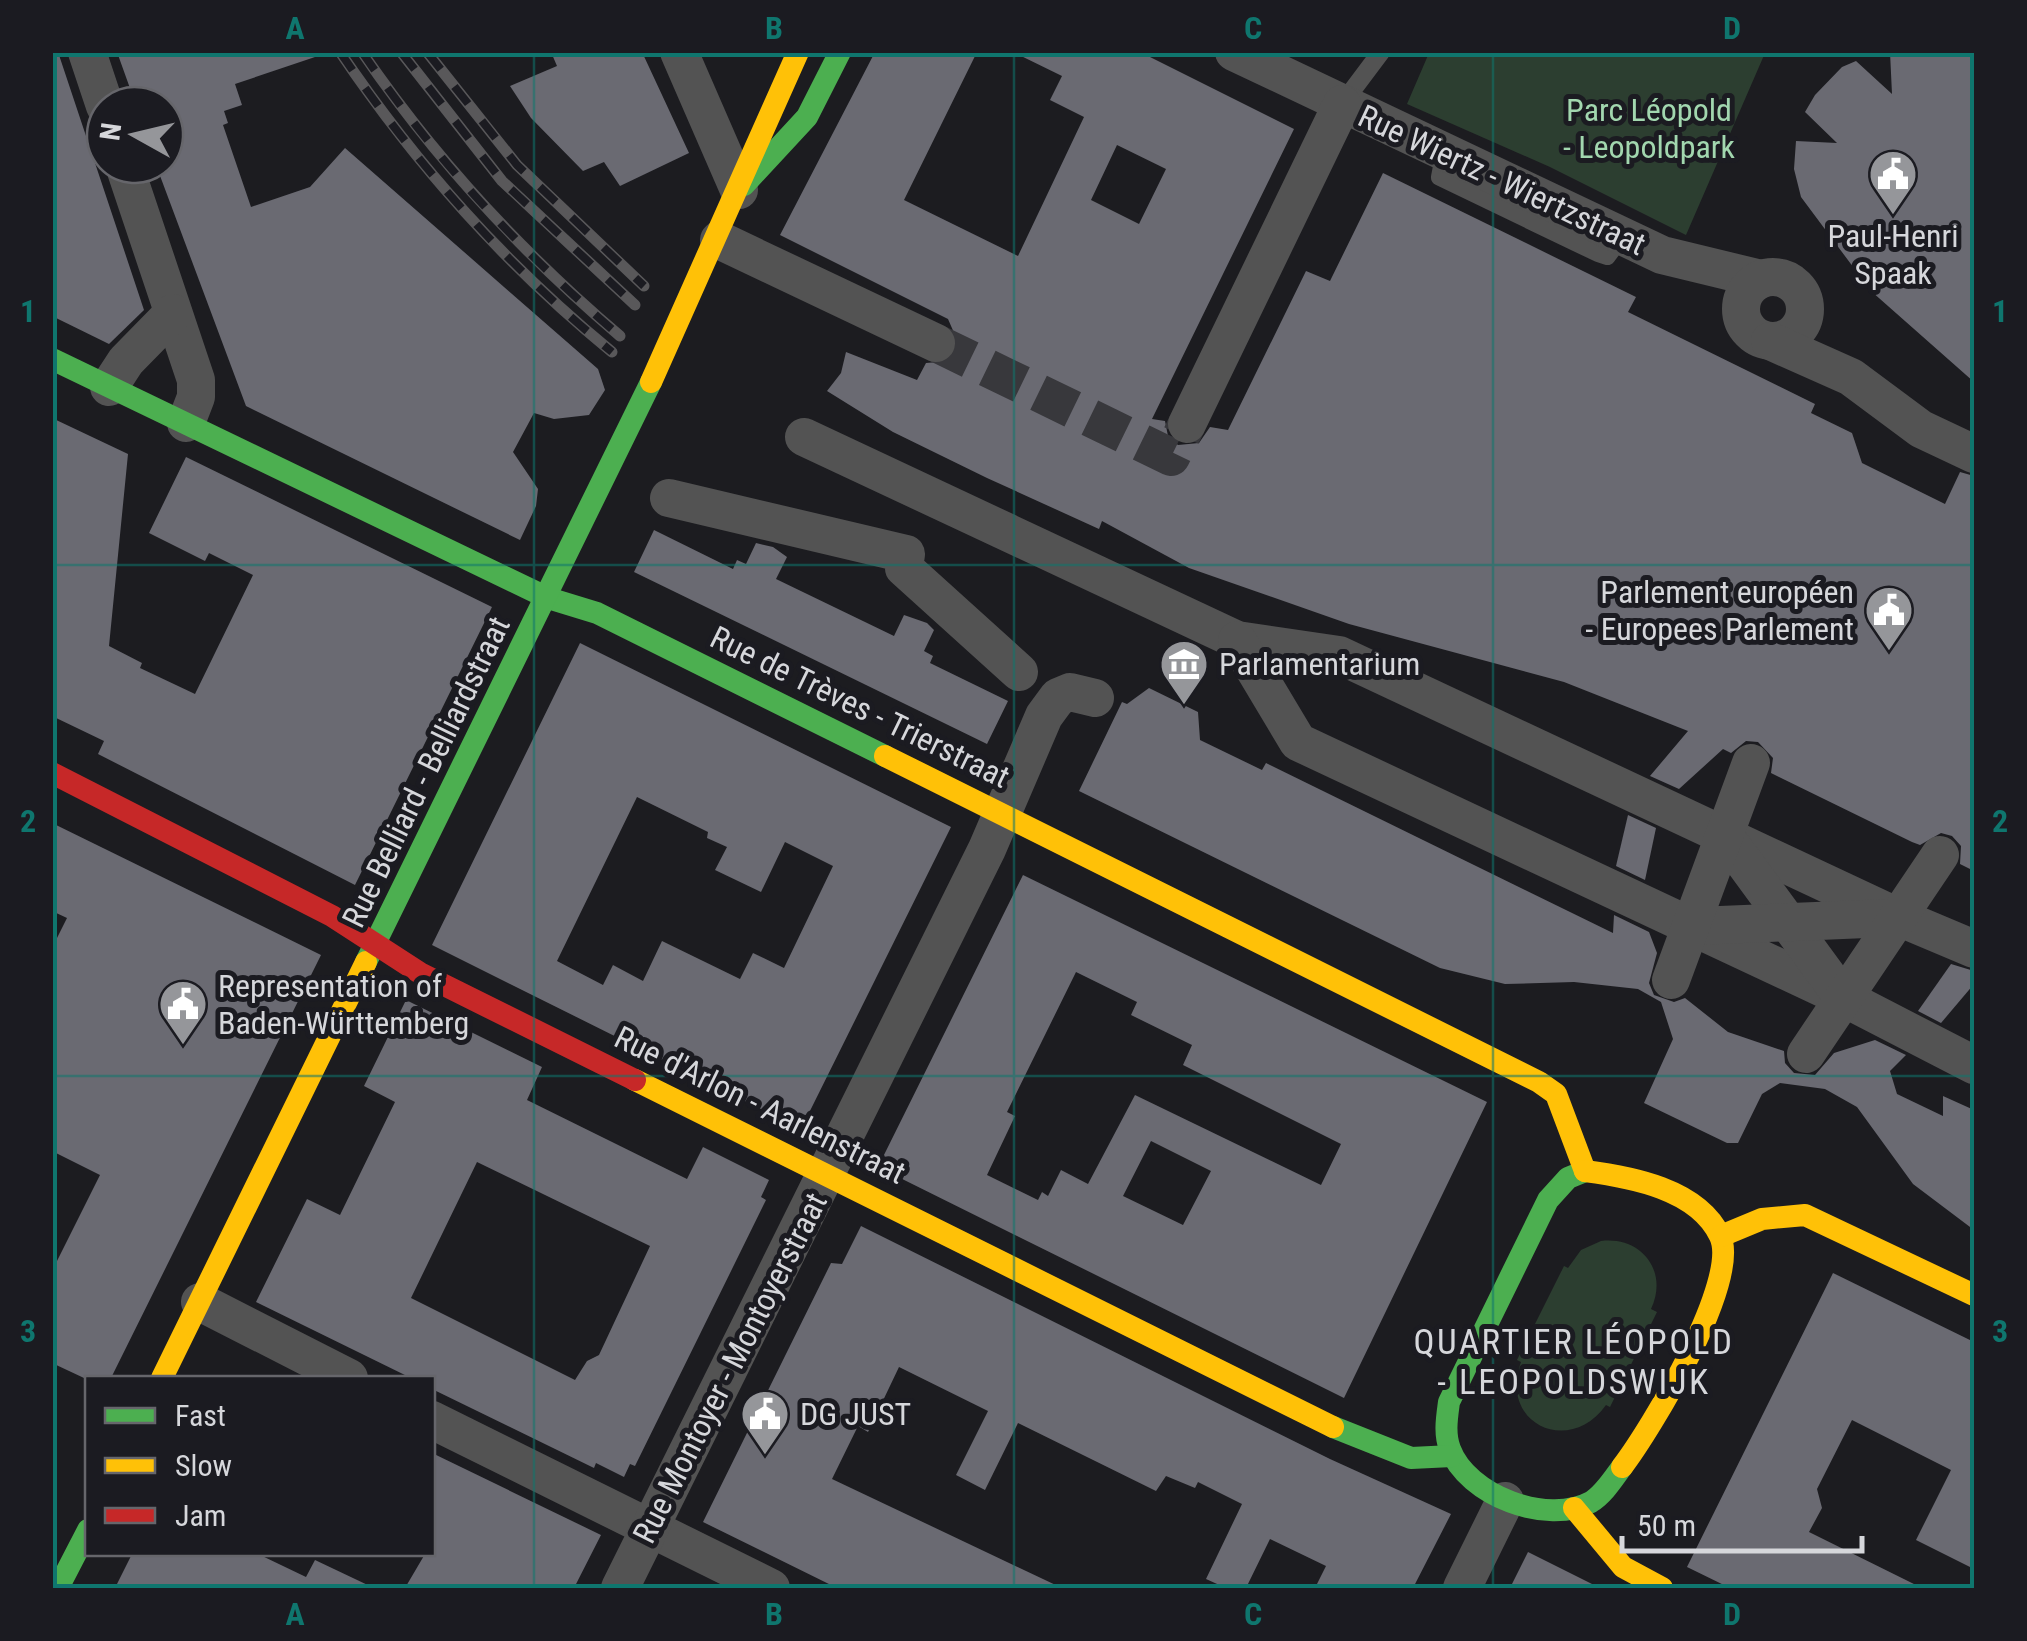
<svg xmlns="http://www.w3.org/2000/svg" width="2027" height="1641" viewBox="0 0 2027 1641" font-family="'Roboto Condensed',sans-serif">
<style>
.green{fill:#2c3e30}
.building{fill:#6a6a72;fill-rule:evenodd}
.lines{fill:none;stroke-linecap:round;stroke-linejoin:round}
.street-tunnel{stroke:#38383c;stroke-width:38;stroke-dasharray:38 19;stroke-linecap:butt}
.lane{stroke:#535353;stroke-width:18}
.street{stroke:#535353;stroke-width:38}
.fast{stroke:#4caf50;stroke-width:22}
.slow{stroke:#ffc107;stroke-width:22}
.jam{stroke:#c62828;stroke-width:22}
.rail-casing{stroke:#59585a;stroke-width:11}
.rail{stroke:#1b1b21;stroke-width:8;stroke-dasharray:22;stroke-linecap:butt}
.grid{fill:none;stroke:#0f766e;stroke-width:2.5;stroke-opacity:0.55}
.labels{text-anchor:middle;stroke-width:10;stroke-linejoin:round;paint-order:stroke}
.park-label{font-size:32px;fill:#a2d7af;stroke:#1b1b21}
.street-label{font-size:32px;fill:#d6d7db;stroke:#1b1b21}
.poi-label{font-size:32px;fill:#d6d7db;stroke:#1b1b21;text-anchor:start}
.neighbourhood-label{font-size:35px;letter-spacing:2.5px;fill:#d6d7db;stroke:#1b1b21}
.neatline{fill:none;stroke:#0f766e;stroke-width:4}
.grid-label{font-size:32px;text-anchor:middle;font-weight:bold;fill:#0f766e}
</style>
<rect width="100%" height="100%" fill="#1c1c20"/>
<g class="green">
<path d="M1429 53 1430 52 1765 53 1686 235 1550 167 1407 104Z"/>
<path d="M1601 1241C1641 1236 1669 1271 1651 1309L1657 1312 1610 1407 1606 1405C1569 1457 1498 1423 1521 1362L1517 1360 1564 1266 1568 1268 1581 1250Z"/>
</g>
<g class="building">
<path d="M52 52H58L144 310 109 344 52 316Z"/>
<path d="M117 52H314L315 57 235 84 242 105 224 111 228 123 223 125 251 207 310 187 345 148 598 369 605 390 589 415 554 419 534 413 513 452 538 489 536 506 520 540 246 406 156 165H165V105H136Z"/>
<path d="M551 52H642L689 153 620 186 604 162 583 171 531 118 510 86 557 66Z"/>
<path d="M875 52H977L904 200 1018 256 1084 117 1050 100 1062 76 1013 52H1140L1294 129 1152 419 1165 421 1168 436 1178 445 1199 443 1210 427 1228 430 1306 271 1330 281 1383 173 1636 297 1628 312 1815 404 1811 413 1852 433 1862 463 1945 504 1960 472 1974 476V871L1960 864 1961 846 1952 836 1941 833 1920 845 1912 842 1771 773 1773 758 1758 742 1746 741 1731 753 1723 749 1679 789 1650 776 1688 731 1564 682 1349 624 1189 568 1102 521 1099 529 987 478 893 432 827 391 841 373 846 352 917 380 926 363 950 361 958 342 948 319 780 235ZM1117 145 1166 169 1139 224 1091 200Z"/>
<path d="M1890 52H1971L1974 57V382L1871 291 1801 197 1794 169 1796 141 1837 143 1805 112 1815 95 1842 67 1856 61 1892 94Z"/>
<path d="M52 418 128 454 109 646 142 663 140 668 195 694 253 575 209 553 205 561 149 533 186 457 492 607 355 885 98 754 104 741 52 716Z"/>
<path d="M654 530 733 569 737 560 746 564 756 543 773 547 787 557 776 579 894 636 904 615 927 623 934 630 924 651 933 656 930 663 1008 701 987 744 634 572Z"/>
<path d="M580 643 951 827 801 1129 432 945ZM637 797 708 832 707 838 727 847 715 870 761 892 785 842 833 866 784 968 753 953 740 979 662 941 643 981 613 965 603 985 557 961Z"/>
<path d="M1149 688 1198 712 1200 740 1262 770 1266 763 1613 933 1614 915 1649 932 1657 953 1649 983 1654 995 1674 1002 1685 998 1728 1032 1784 1051 1785 1063 1794 1073 1815 1075 1834 1053 1875 1040 1906 1055 1890 1071 1897 1094 1943 1116V1096L1974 1110V1230L1913 1184 1857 1107 1825 1089 1780 1083 1762 1094 1738 1143H1727L1644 1103 1673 1039 1661 1002 1638 989 1574 982 1505 984 1440 968 1079 791 1122 702 1127 704Z"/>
<path d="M1628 815 1656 828 1645 880 1616 866Z"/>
<path d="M52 823 321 955 111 1378H84L52 1363V1271L100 1175 52 1151V948L67 918 52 911Z"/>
<path d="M1023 875 1487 1102 1344 1398 878 1167ZM1076 972 1137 1002 1131 1015 1192 1045 1183 1065 1341 1144 1321 1185 1135 1095 1088 1184 1061 1170 1048 1196 1042 1192 1038 1200 987 1175 1015 1116 1007 1112ZM1151 1141 1211 1171 1183 1225 1123 1196Z"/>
<path d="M1951 964 1974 971V984L1941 1023 1918 1011Z"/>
<path d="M406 1000 542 1067 527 1100 687 1179 703 1147 769 1180 761 1197 766 1200 635 1466 630 1464 624 1477 596 1463 594 1468 432 1389V1378H411L256 1302 307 1199 340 1215 395 1102 364 1086ZM477 1162 650 1246 599 1355 587 1361 575 1380 411 1298Z"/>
<path d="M861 1226 1330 1459 1451 1514 1413 1588H1315L1326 1566 1270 1539 1246 1588H1226L1206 1579 1242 1504 1198 1482 1195 1488 1166 1476 1156 1491 1018 1423 985 1490 956 1475 988 1411 899 1367 868 1432 858 1426 832 1479 1062 1588H837L703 1522 831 1263 842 1264Z"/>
<path d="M1833 1273 1974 1342V1569L1916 1540 1951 1470 1852 1420 1817 1489 1822 1508 1809 1532 1922 1588H1730L1687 1567Z"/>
<path d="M432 1453 601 1535 574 1588H405L425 1554H432Z"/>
<path d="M1528 1552 1600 1588H1510Z"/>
<path d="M132 1554H258L306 1577 315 1560 374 1588H115Z"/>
</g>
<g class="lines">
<path class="street-tunnel" d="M936 343 1171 457 1187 424"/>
<g class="lane">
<path d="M1342 104 1381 52"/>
<path d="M1445 151 1440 177 1598 253 1607 256 1622 236"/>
</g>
<g class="street">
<path d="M87 52 105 106"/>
<path d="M679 52 739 190"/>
<path d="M1234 52 1662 255 1761 279"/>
<path d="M124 165 196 380V397L186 423"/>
<path d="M719 240 936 343"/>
<circle cx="1773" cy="309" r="32"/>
<path d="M1770 341 1851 377 1921 429 1974 454"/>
<path d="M109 387 126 361 173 313"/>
<path d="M1187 424 1342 104"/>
<path d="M804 437 1237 640 1339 655 1898 917 1974 949"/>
<path d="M669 498 906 554 904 568 1019 672"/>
<path d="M1237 640 1298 742 1844 998 1974 1065"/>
<path d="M1727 839 1839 992"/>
<path d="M1696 926 1890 918"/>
<path d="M1671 980 1751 763"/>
<path d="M1806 1054 1940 855"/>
<path d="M200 1302 349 1378"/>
<path d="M432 1420 771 1588"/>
<path d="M620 1588 987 849 1044 716 1058 697 1070 692 1095 698"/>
<path d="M1462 1588 1505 1501"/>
</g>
<g class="fast">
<path d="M744 185 807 117 840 52"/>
<path d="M52 359 548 598 597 613 885 756"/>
<path d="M366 962 651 382"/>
<path d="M1585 1171 1568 1178 1548 1200 1449 1402C1447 1417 1444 1434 1450 1449 1467 1495 1547 1526 1591 1502 1604 1494 1613 1479 1622 1467"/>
<path d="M1333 1427 1411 1458 1452 1456"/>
<path d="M58 1588 88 1530"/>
</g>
<g class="slow">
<path d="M651 382 798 52"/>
<path d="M885 756 1539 1082 1556 1094 1585 1171"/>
<path d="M635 1080 1333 1427"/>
<path d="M1585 1171C1631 1177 1698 1189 1720 1236 1741 1280 1651 1429 1622 1467"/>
<path d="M1721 1236 1762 1219 1805 1215 1974 1295"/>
<path d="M162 1378 366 962"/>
<path d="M1574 1508 1623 1567 1662 1588"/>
</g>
<path class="jam" d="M52 773 332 916 420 973 635 1080"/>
<g class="rail-casing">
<g id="rail">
<path d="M340 52C418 167 505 264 612 352"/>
<path d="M362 52C436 160 520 251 620 336"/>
<path d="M401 52 502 181 635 305"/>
<path d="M427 52 517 165 644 286"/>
</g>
</g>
<use href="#rail" class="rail"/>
</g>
<path class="grid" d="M534 52V1588M1014 52V1588M1493 52V1588M52 565H1974M52 1076H1974"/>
<defs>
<g id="civic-pin" transform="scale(2.5)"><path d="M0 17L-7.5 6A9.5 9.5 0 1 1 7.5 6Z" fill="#95969a" stroke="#1b1b21"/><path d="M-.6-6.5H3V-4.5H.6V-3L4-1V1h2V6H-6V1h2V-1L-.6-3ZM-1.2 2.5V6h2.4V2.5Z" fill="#fff"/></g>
<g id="museum-pin" transform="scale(2.5)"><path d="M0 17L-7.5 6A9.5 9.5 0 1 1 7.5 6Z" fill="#95969a" stroke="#1b1b21"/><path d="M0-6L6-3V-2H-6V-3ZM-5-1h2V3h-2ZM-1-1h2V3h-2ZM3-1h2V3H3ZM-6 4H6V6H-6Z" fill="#fff"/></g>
</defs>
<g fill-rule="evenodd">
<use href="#civic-pin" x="1893" y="174"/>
<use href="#civic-pin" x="1889" y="610"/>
<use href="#museum-pin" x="1184" y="664"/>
<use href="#civic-pin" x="183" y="1004"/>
<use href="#civic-pin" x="765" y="1414"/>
</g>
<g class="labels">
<g class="park-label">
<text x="1649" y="121">Parc Léopold<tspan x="1649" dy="37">- Leopoldpark</tspan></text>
</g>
<g class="street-label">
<text transform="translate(1502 180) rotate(25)" y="11">Rue Wiertz - Wiertzstraat</text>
<text transform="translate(860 707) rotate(26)" y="11">Rue de Trèves - Trierstraat</text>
<text transform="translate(426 772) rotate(-64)" y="11">Rue Belliard - Belliardstraat</text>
<text transform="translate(760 1105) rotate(26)" y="11">Rue d'Arlon - Aarlenstraat</text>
<text transform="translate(730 1368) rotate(-63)" y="11">Rue Montoyer - Montoyerstraat</text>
</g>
<g class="poi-label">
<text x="1893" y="247" text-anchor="middle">Paul-Henri<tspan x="1893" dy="37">Spaak</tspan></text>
<text x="1854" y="603" text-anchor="end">Parlement européen<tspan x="1854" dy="37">- Europees Parlement</tspan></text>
<text x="1219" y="675">Parlamentarium</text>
<text x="218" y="997">Representation of<tspan x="218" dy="37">Baden-Württemberg</tspan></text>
<text x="800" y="1425">DG JUST</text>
</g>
<g class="neighbourhood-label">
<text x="1574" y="1354">QUARTIER LÉOPOLD<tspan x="1574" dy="40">- LEOPOLDSWIJK</tspan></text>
</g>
</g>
<rect width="2027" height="1641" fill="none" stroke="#1b1b21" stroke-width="110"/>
<rect x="85" y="1376" width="350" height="180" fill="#1b1b21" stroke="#66666b" stroke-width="2.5"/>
<rect x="105" y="1408" width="50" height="15" fill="#4caf50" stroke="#66666b" stroke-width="2.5"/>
<text x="175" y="1426" font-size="30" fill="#d6d7db">Fast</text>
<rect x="105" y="1458" width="50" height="15" fill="#ffc107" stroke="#66666b" stroke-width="2.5"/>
<text x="175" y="1476" font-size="30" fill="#d6d7db">Slow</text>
<rect x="105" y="1508" width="50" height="15" fill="#c62828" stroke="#66666b" stroke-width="2.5"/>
<text x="175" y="1526" font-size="30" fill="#d6d7db">Jam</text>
<g transform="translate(135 135) rotate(278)"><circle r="48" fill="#1b1b21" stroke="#66666b" stroke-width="2.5"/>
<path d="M0-8L18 38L0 25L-18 38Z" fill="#95969a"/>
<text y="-15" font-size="28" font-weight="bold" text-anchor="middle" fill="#d6d7db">N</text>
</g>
<path d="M1622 1536v15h240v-15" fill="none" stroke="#d6d7db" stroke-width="5"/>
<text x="1637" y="1536" font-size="30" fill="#d6d7db" stroke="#1b1b21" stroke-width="8" paint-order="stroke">50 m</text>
<rect x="55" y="55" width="1917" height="1531" class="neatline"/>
<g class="grid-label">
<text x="295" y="39">A</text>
<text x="774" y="39">B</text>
<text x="1253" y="39">C</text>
<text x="1732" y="39">D</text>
<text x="28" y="322">1</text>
<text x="2000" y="322">1</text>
<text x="28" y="832">2</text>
<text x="2000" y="832">2</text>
<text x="28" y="1342">3</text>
<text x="2000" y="1342">3</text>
<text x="295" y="1625">A</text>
<text x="774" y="1625">B</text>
<text x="1253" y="1625">C</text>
<text x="1732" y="1625">D</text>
</g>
</svg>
